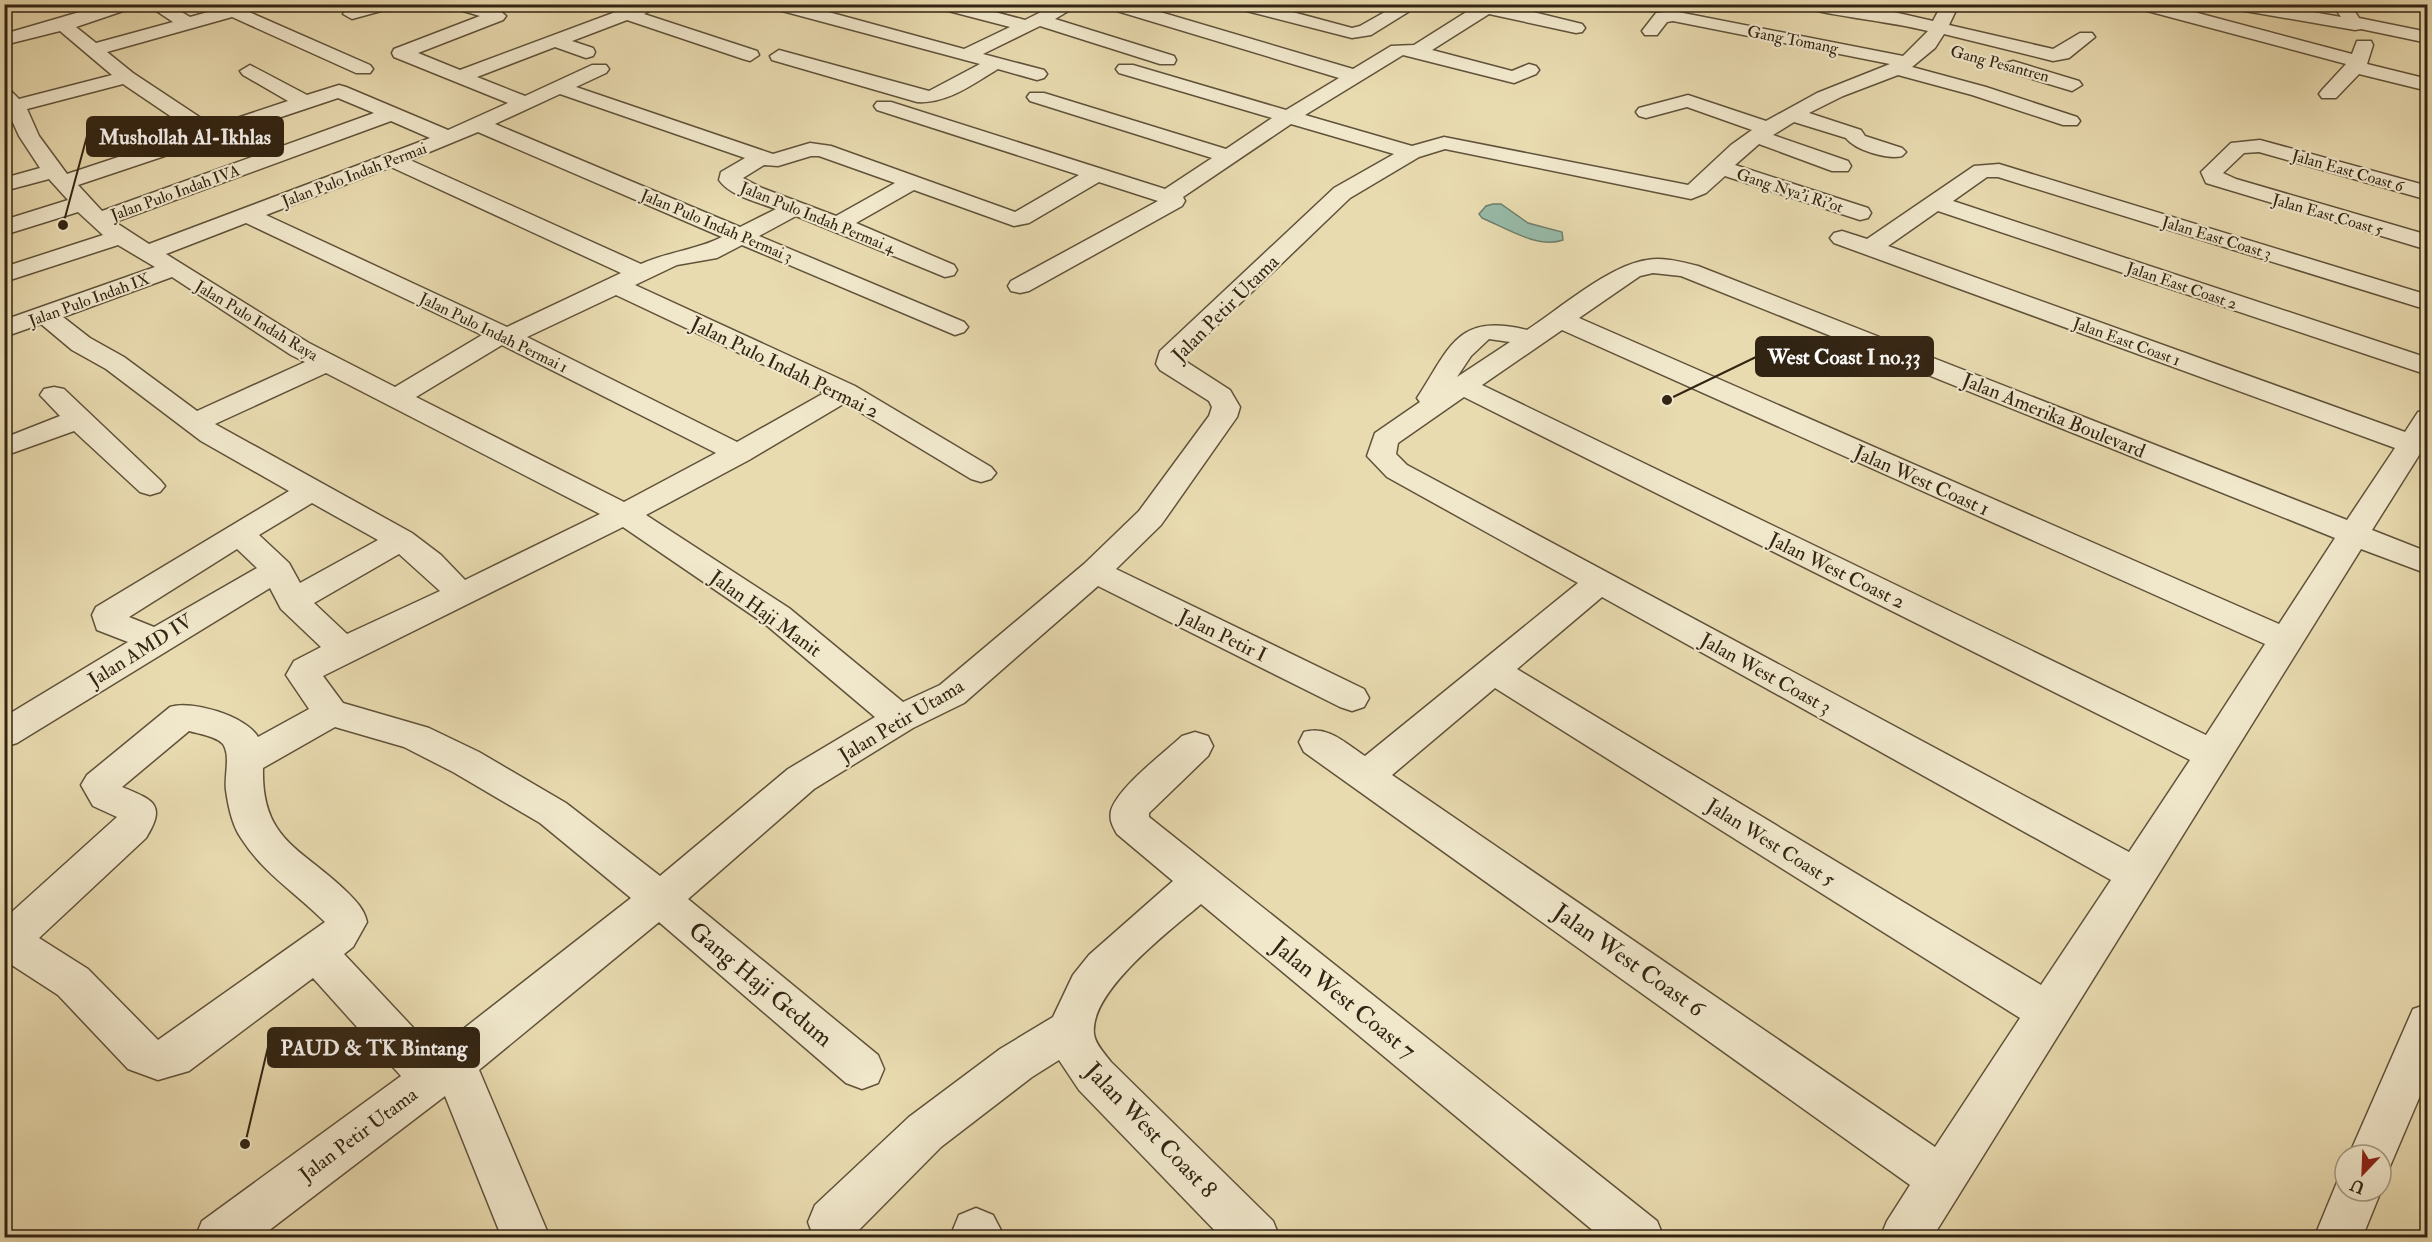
<svg xmlns="http://www.w3.org/2000/svg" width="2432" height="1242" viewBox="0 0 2432 1242" font-family="'IM FELL Double Pica',serif">
<style>
.water{fill:#97bba9;stroke:#6f7f6d;stroke-width:1.5}
.lines{fill:none;stroke-linecap:round;stroke-linejoin:round}
.minor-casing{stroke:#60523a;stroke-width:3}
.minor{fill:#f1e8cc;fill-rule:evenodd}
.labels{text-anchor:middle;stroke-width:4.5;stroke-linejoin:round;paint-order:stroke}
.far-street-label{font-size:16px;fill:#322413;stroke:#f1e8cc}
.street-label{font-size:20px;fill:#322413;stroke:#f1e8cc}
.near-street-label{font-size:24px;fill:#322413;stroke:#f1e8cc}
.leader{fill:none;stroke:#322413;stroke-width:2}
.callout-dot{fill:#322413;stroke:#f1e8cc;stroke-width:2}
.callout{fill:#322413;stroke:#322413;stroke-width:2}
.callout-label{font-size:21px;text-anchor:middle;font-weight:bold;fill:#fff}
</style>
<rect width="100%" height="100%" fill="#e9dbb0"/>
<filter id="stains"><feTurbulence type="fractalNoise" baseFrequency=".00333" numOctaves="4"/><feColorMatrix values="0 0 0 0 .2 0 0 0 0 .09 0 0 0 0 .02 0 0 0 .5 -.17"/></filter>
<radialGradient id="worn" r=".72"><stop offset=".6" stop-color="#630" stop-opacity="0"/><stop offset="1" stop-color="#630" stop-opacity=".3"/></radialGradient>
<path class="water" d="M1493 204H1501L1528 223 1562 232 1563 240C1538 249 1506 228 1482 218L1479 214 1486 206Z"/>
<g class="lines">
<g class="minor-casing">
<g id="minor">
<path d="M107 4H134L132 8 76 27 96 43 173 22 146 4H168L190 17 237 4H266L249 12 370 65 373 69 370 73H356L232 17 107 52 133 73 213 126 288 101 243 75 240 71 250 65 307 95 339 85 346 87 448 130 508 103 394 57 392 53 394 49 480 16 453 8 451 4C467 4 494 2 506 16L503 20 418 53 460 70 637 4H662L644 14 757 51 759 55 750 61 743 59 627 20 572 41 593 48 595 52 593 56 586 58 555 47 477 77 525 96 592 65H606L609 69 606 73 576 87 773 154 810 143 831 146 1015 212 1079 175 877 110 874 106 877 102H891L1165 189 1212 158 1030 101 1027 97 1030 93H1044L1226 149 1272 118 1119 73 1116 69 1119 65H1133L1286 110 1339 78 1107 8 1105 4H1133L1353 69 1391 46 1414 45 1479 4H1500L1582 24 1585 28 1582 32 1576 33 1489 14 1432 50 1512 71 1529 64 1536 66 1539 70 1536 74 1514 83 1403 55 1305 115 1412 146 1444 137 1688 185 1731 145 1752 130 1687 107 1646 118 1639 116 1636 112 1639 108 1688 95 1766 121 1817 93 1890 64 1673 21 1667 22 1657 35H1645L1642 31 1656 13 1673 11 1903 56 1928 31C1887 21 1845 18 1804 8L1802 4 1885 10 1933 21 1942 4H1959L1949 25 2053 49 2080 33H2092L2095 37 2069 58 2053 61 1944 34 1935 48 1912 67 1986 87 2077 117 2080 121 2077 125H2063L1972 95 1898 75 1843 96 1809 113 1861 130 1865 136 1902 148 1906 152 1902 156C1888 160 1855 150 1846 138L1794 122 1773 135 1848 161 1851 166 1848 171H1832L1759 144 1735 165 1868 208 1871 213 1868 218 1860 220 1725 176 1706 193 1691 199 1445 149 1419 157 1350 198 1182 359 1230 390 1240 407 1237 417 1161 525 1116 569 1364 689 1369 698 1364 707 1352 711 1340 707 1098 586 964 703 913 728 814 789 688 899 878 1055 884 1069 878 1083 862 1089 846 1083 659 922 479 1070 550 1238H502L445 1096 259 1238H195L202 1221 401 1076 313 978 189 1071 158 1080 128 1069 58 995 4 960V919L117 817 93 806 81 785 87 775 170 707C192 700 246 716 258 737L309 709 286 675 294 661 321 647 281 609 270 588 17 743 4 747V717L128 642 97 630 92 615 96 607 289 491 201 441 106 369 72 350 41 324 4 337V320L155 267 118 245 4 282V267L103 235 78 212 4 235V220L68 200 49 179 4 191V178L40 168 19 136 9 114 4 115V89L11 91 19 99 112 75 60 31 4 45V34ZM123 84 194 132 67 174 39 136 27 109ZM560 94 745 158 721 172 719 180C730 196 758 202 776 209L740 227 495 124ZM338 98 374 113 102 211 78 185ZM391 121 430 138 149 244 115 222ZM1291 124 1394 154 1334 188 1160 351 1156 364 1160 370 1209 401 1212 407 1209 416 1139 511 1084 564 940 685 903 702 789 608 646 515 749 460 845 403 971 479 981 482 991 479 996 473 991 467 855 386 635 285 677 265 717 258 742 245 955 335 964 332 968 327 964 322 759 236 796 216 945 277 954 275 957 270 954 265 856 223 914 190 1014 226 1029 223 1099 182 1158 201 1011 281 1008 286 1011 291 1020 293 1029 291 1182 206 1185 201 1183 197ZM478 132 722 237C696 250 667 252 641 264L410 160ZM811 156H819L895 183 836 216 762 188 743 178 764 165 778 166ZM391 167 621 273 507 327 266 215ZM246 223 482 335 395 387 309 343 166 254ZM172 277 291 355 305 362 197 411 124 357 90 338 63 317ZM616 295 824 393 737 442 527 337ZM502 345 716 453 624 502 416 397ZM326 373 600 514 465 580 441 555 412 533 215 424ZM312 503 378 540 300 583 289 563 259 535ZM623 527 765 624 875 717 788 769 660 876 566 803 479 752 429 728 343 703 323 676ZM237 549 257 568 154 627 129 617ZM399 554 440 591 347 634 314 603ZM335 727 404 747 453 772 540 823 631 898 435 1051 344 954 353 947 367 922C364 909 356 901 347 892 302 848 261 841 263 768ZM189 731C199 734 216 736 223 744 231 756 224 776 226 790 228 805 232 825 241 838 264 874 295 892 325 922L158 1040 88 969 39 938 146 838C167 804 153 800 122 787Z"/>
<path d="M365 4H394L392 8 352 19 343 14 346 10Z"/>
<path d="M769 4H799L964 49 1010 27 937 8 935 4H965L1025 20 1057 4H1080L1055 19 1174 56 1176 60 1174 64H1160L1040 26 983 54 1044 70 1047 74 1044 78 1037 80 998 69C973 84 947 104 917 102L772 60 770 56 779 50 929 91 980 64 771 8Z"/>
<path d="M1233 4H1263L1352 28 1360 26 1399 4H1421L1371 35 1352 38 1235 8Z"/>
<path d="M2134 4H2164L2352 54 2357 41H2371L2373 45 2367 64 2428 79V91L2359 74 2336 98H2322L2319 94 2322 90 2346 64 2136 8Z"/>
<path d="M2237 4H2267L2341 17 2334 7 2336 4H2350L2359 18 2428 32V43L2361 29 2355 30 2245 11 2239 10Z"/>
<path d="M2013 61 2079 81 2082 85 2072 91 2006 71 2004 67 2006 63Z"/>
<path d="M2260 140 2428 186V200L2259 152 2244 153 2223 173 2236 179 2428 235V250L2206 183 2201 172 2231 143Z"/>
<path d="M1999 164 2428 295V310L1998 177H1987L1953 201 2428 358V375L1938 211 1888 246 2405 432 2418 412 2428 410V441L2372 530 2428 552V574L2361 549 1932 1238H1880L1887 1221 1910 1185 1304 752 1299 742 1304 732C1328 725 1345 743 1365 756L1578 583 1387 477 1367 456 1375 433 1420 402 1417 398C1451 346 1457 313 1527 330 1559 309 1610 265 1647 260 1664 257 1681 262 1698 266L2347 520 2395 448 1834 243 1830 238 1834 233 1842 231 1867 239 1974 166ZM1653 273 1681 276 2335 538 2279 624 1579 318 1640 276ZM1562 330 2265 644 2206 735 1482 385ZM1489 339 1510 342 1457 377 1471 356ZM1464 397 2190 760 2129 852 1407 465 1396 454 1398 443ZM1602 597 2111 880 2041 985 1517 669ZM1495 688 2020 1018 1935 1147 1392 775Z"/>
<path d="M54 387 64 389 160 480 165 486 160 492 150 495 140 492 74 431 4 456V438L60 416 40 395 44 389Z"/>
<path d="M1195 732 1208 736 1213 746 1208 756 1149 813V817L1657 1221 1664 1238H1602L1201 904C1171 930 1089 991 1094 1034 1095 1044 1105 1054 1111 1062L1273 1221 1280 1238H1222L1079 1090 1059 1060 1032 1077 941 1147 851 1238H814L808 1222 815 1205 909 1117 1000 1049 1053 1017 1073 975 1089 955 1173 881 1117 834C1113 827 1109 820 1111 811 1117 788 1164 753 1182 736Z"/>
<path d="M2428 1004V1077L2388 1171 2381 1174V1155H2349L2413 1009Z"/>
<path d="M2345 1173V1191H2381L2362 1238H2314L2340 1175Z"/>
<path d="M976 1208 993 1215 1005 1238H954L952 1232 959 1215Z"/>
</g>
</g>
<use href="#minor" class="minor"/>
</g>
<g class="labels">
<g class="far-street-label">
<text transform="translate(1793 39) rotate(11)" y="6">Gang Tomang</text>
<text transform="translate(2000 63) rotate(15)" y="6">Gang Pesantren</text>
<text transform="translate(2348 170) rotate(16)" y="6">Jalan East Coast 6</text>
<text transform="translate(354 174) rotate(-21)" y="6">Jalan Pulo Indah Permai</text>
<text transform="translate(1790 190) rotate(18)" y="6">Gang Nya'i Ri'ot</text>
<text transform="translate(175 192) rotate(-20)" y="6">Jalan Pulo Indah IVA</text>
<text transform="translate(2328 214) rotate(16)" y="6">Jalan East Coast 5</text>
<text transform="translate(818 217) rotate(22)" y="6">Jalan Pulo Indah Permai 4</text>
<text transform="translate(717 225) rotate(23)" y="6">Jalan Pulo Indah Permai 3</text>
<text transform="translate(2217 237) rotate(17)" y="6">Jalan East Coast 3</text>
<text transform="translate(2182 285) rotate(19)" y="6">Jalan East Coast 2</text>
<text transform="translate(89 299) rotate(-20)" y="6">Jalan Pulo Indah IX</text>
<text transform="translate(257 320) rotate(31)" y="6">Jalan Pulo Indah Raya</text>
<text transform="translate(494 332) rotate(26)" y="6">Jalan Pulo Indah Permai 1</text>
<text transform="translate(2127 341) rotate(20)" y="6">Jalan East Coast 1</text>
</g>
<g class="street-label">
<text transform="translate(1225 308) rotate(-45)" y="7">Jalan Petir Utama</text>
<text transform="translate(785 367) rotate(26)" y="7">Jalan Pulo Indah Permai 2</text>
<text transform="translate(2054 415) rotate(22)" y="7">Jalan Amerika Boulevard</text>
<text transform="translate(1922 480) rotate(24)" y="7">Jalan West Coast 1</text>
<text transform="translate(1837 570) rotate(26)" y="7">Jalan West Coast 2</text>
<text transform="translate(766 613) rotate(36)" y="7">Jalan Haji Manit</text>
<text transform="translate(1223 635) rotate(26)" y="7">Jalan Petir I</text>
<text transform="translate(140 650) rotate(-32)" y="7">Jalan AMD IV</text>
<text transform="translate(1766 673) rotate(29)" y="7">Jalan West Coast 3</text>
<text transform="translate(901 720) rotate(-31)" y="7">Jalan Petir Utama</text>
<text transform="translate(1771 842) rotate(32)" y="7">Jalan West Coast 5</text>
<text transform="translate(358 1134) rotate(-37)" y="7">Jalan Petir Utama</text>
</g>
<g class="near-street-label">
<text transform="translate(1629 960) rotate(35)" y="8">Jalan West Coast 6</text>
<text transform="translate(761 984) rotate(40)" y="8">Gang Haji Gedum</text>
<text transform="translate(1344 998) rotate(39)" y="8">Jalan West Coast 7</text>
<text transform="translate(1151 1130) rotate(46)" y="8">Jalan West Coast 8</text>
</g>
</g>
<path class="leader" d="M63 225L87 136M1667 400L1756 357M245 1144L268 1047"/>
<g class="callout-dot">
<circle cx="63" cy="225" r="6"/>
<circle cx="1667" cy="400" r="6"/>
<circle cx="245" cy="1144" r="6"/>
</g>
<g class="callout">
<rect x="87" y="117" width="196" height="39" rx="6"/>
<rect x="1756" y="337" width="177" height="39" rx="6"/>
<rect x="268" y="1028" width="211" height="39" rx="6"/>
</g>
<g class="callout-label">
<text x="185" y="144">Mushollah Al-Ikhlas</text>
<text x="1844" y="364">West Coast I no.33</text>
<text x="374" y="1055">PAUD &amp; TK Bintang</text>
</g>
<rect width="2432" height="1242" fill="none" stroke="#e9dbb0" stroke-width="24"/>
<rect x="6" y="6" width="2420" height="1230" fill="none" stroke="#322413" stroke-width="3"/>
<rect x="12" y="12" width="2408" height="1218" fill="none" stroke="#322413" stroke-width="1.5"/>
<g transform="translate(2363 1173) rotate(203)"><circle r="28" fill="#f1e8cc" stroke="#a59a82" stroke-width="1.5"/>
<path d="M0-4.5L10 22L0 15L-10 22Z" fill="#8f2418"/>
<text y="-9" font-size="16" font-weight="bold" text-anchor="middle" fill="#322413">U</text>
</g>
<rect width="100%" height="100%" filter="url(#stains)"/>
<rect width="100%" height="100%" fill="url(#worn)"/>
</svg>
